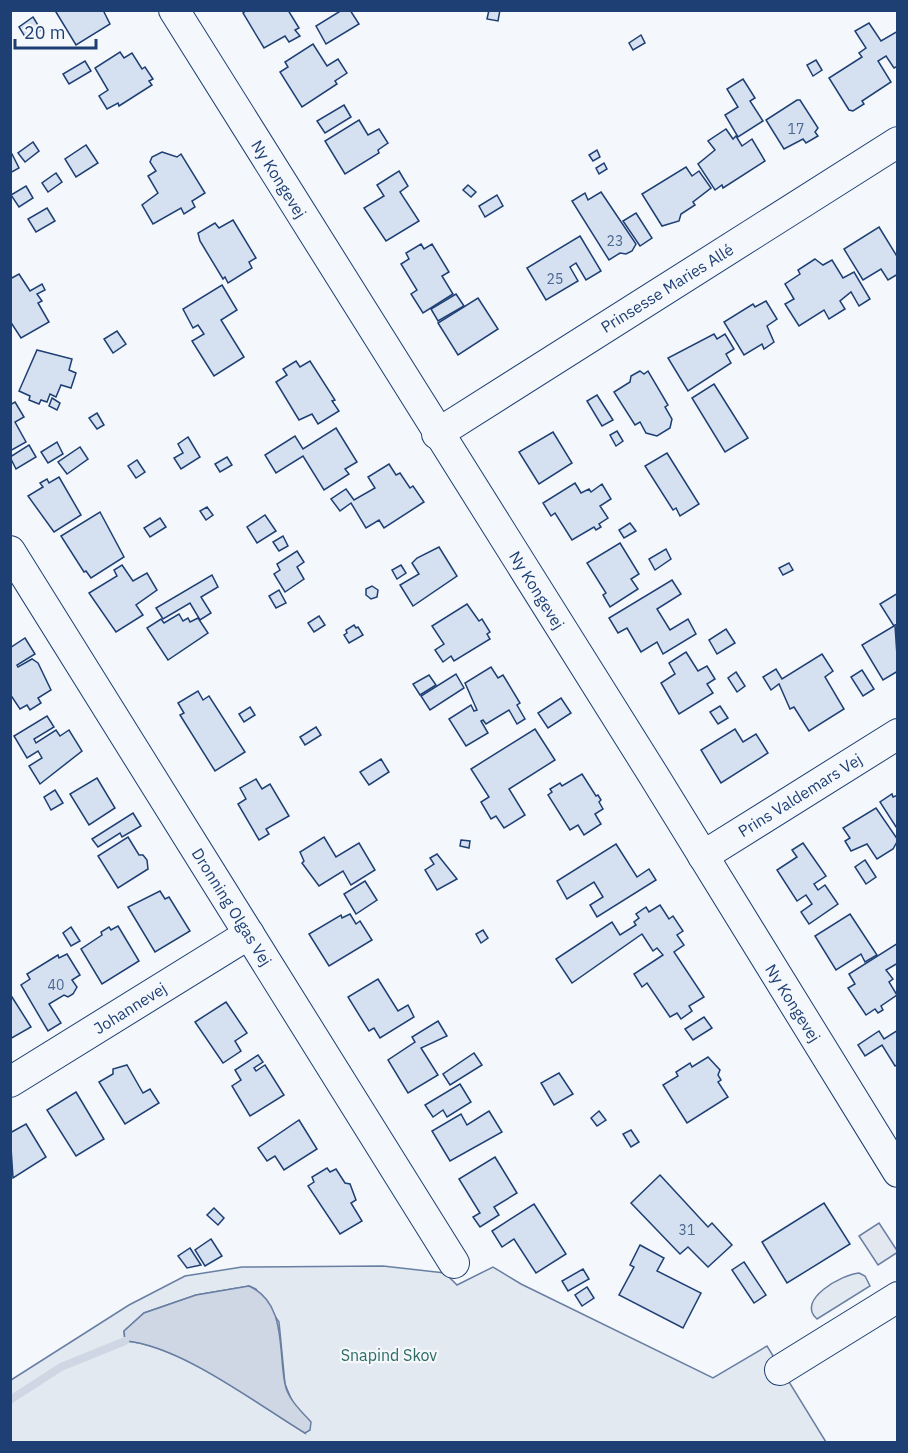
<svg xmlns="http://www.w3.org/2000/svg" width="908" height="1453" viewBox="0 0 908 1453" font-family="'IBM Plex Sans',sans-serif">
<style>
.green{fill:#e3e9f0;stroke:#687fa3;stroke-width:1.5;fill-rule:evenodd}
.parking{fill:#e3e8f0;stroke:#687fa3;stroke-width:1.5}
.water{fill:#cfd7e4;stroke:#687fa3;stroke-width:1.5}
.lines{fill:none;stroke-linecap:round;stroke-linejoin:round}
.stream{stroke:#cfd7e4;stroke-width:8}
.building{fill:#d5e0f0;stroke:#1d3f73;stroke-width:1.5}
.minor-casing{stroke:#1d3f73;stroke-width:32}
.minor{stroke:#f4f7fb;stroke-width:30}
.labels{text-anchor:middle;stroke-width:4.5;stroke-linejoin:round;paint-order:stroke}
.number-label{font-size:14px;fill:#4b6792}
.street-label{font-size:16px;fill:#1d3f73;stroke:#f4f7fb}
.park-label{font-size:16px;fill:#2c6c60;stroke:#f4f7fb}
</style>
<rect width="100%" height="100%" fill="#f4f7fb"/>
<g class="green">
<path d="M383 1266 445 1273 457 1285 493 1267 521 1284 713 1378 767 1346 826 1442H11V1380L129 1305 185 1276 242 1267ZM249 1286 256 1289 279 1322 285 1384 305 1433C257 1404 180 1345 125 1341L124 1331 144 1313 196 1295Z"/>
<path d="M859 1273 865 1276 870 1286 817 1319C795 1300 843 1274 859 1273Z"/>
</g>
<path class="parking" d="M879 1223 898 1252 878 1265 859 1236Z"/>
<path class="water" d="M249 1286C287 1303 278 1351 285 1384 288 1399 301 1411 311 1422L310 1430 305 1433C257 1404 180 1345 125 1341L124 1331 144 1313 196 1295Z"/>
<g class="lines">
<path class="stream" d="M10 1400 61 1367 125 1341"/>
</g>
<g class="building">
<path d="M58 10H103L110 24 76 45 56 12Z"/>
<path d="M247 10H288L299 28 295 30 300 36 289 42 285 36 264 48 243 13Z"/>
<path d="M342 10H350L359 24 326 44 316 26Z"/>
<path d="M489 10H500L498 21 487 19Z"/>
<path d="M33 17 41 30 27 40 19 27Z"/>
<path d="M869 23 881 41 898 31V66L894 68 886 56 878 61 891 82 862 101 864 104 853 111 849 110 829 78 862 57 859 53 866 48 855 31Z"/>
<path d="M641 35 645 43 633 50 629 43Z"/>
<path d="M313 44 327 66 338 59 347 73 335 81 337 84 302 107 280 72 288 67 285 62Z"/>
<path d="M120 52 124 58 132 53 142 69 145 67 153 79 149 81 152 85 119 106 118 103 107 109 99 96 108 90 95 68Z"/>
<path d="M816 60 822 70 813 76 807 65Z"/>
<path d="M85 61 91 71 69 84 63 74Z"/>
<path d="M743 79 755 98 750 101 763 121 738 137 725 115 738 107 727 89Z"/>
<path d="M797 100H800L818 128 815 132 818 136 806 143 803 139 784 149 766 120Z"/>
<path d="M344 105 351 117 325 133 317 121Z"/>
<path d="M359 120 368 135 379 129 388 143 378 150 379 153 345 174 325 141Z"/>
<path d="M726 129 733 139 736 136 742 146 752 139 765 161 723 188 722 185 715 190 698 164 715 150 708 141Z"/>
<path d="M33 142 39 151 25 162 18 153Z"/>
<path d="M86 145 98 163 76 177 65 159Z"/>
<path d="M597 150 600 157 593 161 589 155Z"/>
<path d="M162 152 177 157 181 154 205 193 192 201 195 207 184 214 181 208 153 224 142 205 158 193 148 176 156 171 150 162 152 157Z"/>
<path d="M12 154 19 168 10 173V155Z"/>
<path d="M604 163 607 169 599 174 596 168Z"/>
<path d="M686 167 692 176 699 171 711 188 693 202 695 205 681 214 679 221 662 226 642 194Z"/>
<path d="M399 171 408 186 400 192 419 221 386 241 364 208 384 196 377 185Z"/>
<path d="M56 173 62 182 48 192 42 183Z"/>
<path d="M468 185 476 192 471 197 463 190Z"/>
<path d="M26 186 33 198 19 207 11 195Z"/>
<path d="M601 192 636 244 632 251 626 254 620 253 609 260 572 201 585 193 588 200Z"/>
<path d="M497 195 503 206 485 217 479 206Z"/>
<path d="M47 208 55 221 36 232 28 219Z"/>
<path d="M636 213 652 238 640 246 623 221Z"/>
<path d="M233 220 256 258 249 262 252 268 228 283 225 277 223 279 200 241 198 233 215 223 219 228Z"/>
<path d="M879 227 898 258V274L888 280 881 269 863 280 844 249Z"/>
<path d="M580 236 601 271 586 280 576 263 570 267 578 281 546 300 527 268Z"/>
<path d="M421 244 424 249 432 244 449 272 442 276 453 294 423 313 411 294 417 290 401 264 409 259 406 253Z"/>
<path d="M815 259 823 265 832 260 843 278 854 272 870 299 859 306 851 292 840 301 845 309 829 319 824 310 799 326 785 304 794 299 785 284 800 274 798 270Z"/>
<path d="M19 274 30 291 42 284 45 290 37 294 42 301 38 303 49 322 21 338 10 321V279Z"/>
<path d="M222 285 237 310 221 320 244 357 214 376 192 341 204 334 198 325 193 328 183 309Z"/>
<path d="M456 294 464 306 438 321 431 309Z"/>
<path d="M478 298 498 329 458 355 438 323Z"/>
<path d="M766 301 777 319 767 326 774 342 764 349 762 344 744 355 724 322 753 304 755 307Z"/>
<path d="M117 331 126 344 113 353 104 339Z"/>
<path d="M714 334 717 339 725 334 734 349 726 354 731 363 688 391 668 358Z"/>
<path d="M37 350 72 359 69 370 76 373 71 388 61 385 56 397 50 394 47 402 41 400 39 404 29 400 30 396 19 391Z"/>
<path d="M296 361 300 367 310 361 335 400 332 401 339 411 318 424 312 414 299 420 276 382 287 375 283 369Z"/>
<path d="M640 371 644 374 648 371 668 405 665 407 672 419 670 428 657 436 646 433 640 422 635 425 614 392 630 382 631 376Z"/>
<path d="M714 384 748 438 725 452 692 398Z"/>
<path d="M597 395 613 420 602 426 587 401Z"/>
<path d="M52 398 60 403 57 410 49 406Z"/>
<path d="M15 402 24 417 15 422 26 442 10 451V405Z"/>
<path d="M97 413 104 425 97 429 89 418Z"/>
<path d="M336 428 357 462 345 469 349 474 324 490 303 456 276 473 265 455 295 436 303 449Z"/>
<path d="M617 431 623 441 616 446 610 435Z"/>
<path d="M553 432 572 463 539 484 519 452Z"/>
<path d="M188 437 200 457 181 469 174 458 183 453 178 444Z"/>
<path d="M57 442 63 454 48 463 41 452Z"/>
<path d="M29 445 36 457 16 469 10 457Z"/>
<path d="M80 447 88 459 67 474 58 462Z"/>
<path d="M667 453 699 504 680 516 676 508 673 510 645 466Z"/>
<path d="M227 457 232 465 220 472 215 464Z"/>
<path d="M137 460 145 472 136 478 128 466Z"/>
<path d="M389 464 396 475 400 473 410 488 413 486 424 502 384 528 379 520 366 528 351 503 340 511 331 499 346 489 354 500 375 488 368 477Z"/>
<path d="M59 477 81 515 54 532 28 496 43 487 40 483 47 479 49 483Z"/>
<path d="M575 483 581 493 589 489 591 492 602 484 611 499 600 506 608 518 599 524 601 527 596 530 594 527 572 540 555 513 551 516 543 503Z"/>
<path d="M207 507 213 515 206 520 200 511Z"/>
<path d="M100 512 124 557 91 578 86 571 84 572 61 536Z"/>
<path d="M265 515 276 531 257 543 247 527Z"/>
<path d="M160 518 166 527 150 537 144 528Z"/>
<path d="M630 523 636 531 624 538 619 530Z"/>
<path d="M283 536 288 546 279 551 273 542Z"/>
<path d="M620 543 639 574 631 579 638 589 610 607 603 595 606 593 587 563Z"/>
<path d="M439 547 457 576 413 606 400 585 419 574 412 563 417 558Z"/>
<path d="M666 549 671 559 655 570 649 559Z"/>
<path d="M297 551 304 562 297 567 304 579 285 592 274 574 280 570 277 564Z"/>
<path d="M789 563 793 570 783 575 779 568Z"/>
<path d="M122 565 133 581 147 573 157 590 136 605 143 615 116 632 89 593 117 576 114 570Z"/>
<path d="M401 565 406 573 397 579 392 570Z"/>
<path d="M212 575 218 587 201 597 211 613 200 620 190 603 163 619 156 608Z"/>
<path d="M672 580 681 594 657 609 670 630 688 619 696 634 663 654 657 642 641 652 627 628 618 633 609 618Z"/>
<path d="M372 586 378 590 377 597 371 599 366 595V589Z"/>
<path d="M279 590 286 603 276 608 269 596Z"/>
<path d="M898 593V624L895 625 898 671 883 680 862 645 894 626 880 604Z"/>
<path d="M467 604 479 621 482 619 490 632 487 634 490 639 454 661 451 656 443 662 435 650 444 644 432 626Z"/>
<path d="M179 614 183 621 188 618 190 622 198 618 208 633 168 660 147 628 161 619 164 623Z"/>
<path d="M319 616 325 625 314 632 308 623Z"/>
<path d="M354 625 356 628 358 627 363 635 349 643 344 635 347 633 346 630Z"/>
<path d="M726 629 735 643 717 654 709 640Z"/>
<path d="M25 638 35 654 17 665 18 667 32 659 38 663 51 690 38 698 41 703 30 710 27 705 20 709 10 694V648Z"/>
<path d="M686 652 698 671 707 666 715 679 707 684 713 693 679 714 661 683 675 674 669 663Z"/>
<path d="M822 654 833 671 825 677 844 709 809 731 794 707 790 709 779 684 771 690 763 677 776 669 782 679Z"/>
<path d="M491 667 498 678 503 675 520 703 517 705 525 719 517 724 509 710 486 724 483 720 481 721 488 733 466 746 449 719 471 705 474 711 477 710 465 683Z"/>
<path d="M862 670 874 689 863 696 851 677Z"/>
<path d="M736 672 745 686 737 692 728 678Z"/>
<path d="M456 674 464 688 430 710 421 696Z"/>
<path d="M429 675 436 685 420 695 413 684Z"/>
<path d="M198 691 203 700 209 696 245 752 215 771 180 715 184 713 178 703Z"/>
<path d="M561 698 571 713 548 728 538 713Z"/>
<path d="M720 706 728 718 718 724 710 712Z"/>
<path d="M250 707 255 715 244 722 239 714Z"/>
<path d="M47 716 54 727 34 739 36 743 56 730 60 736 69 730 82 751 40 784 29 766 42 758 38 751 27 758 14 736Z"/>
<path d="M316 727 321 735 305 745 300 737Z"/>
<path d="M535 729 555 760 509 789 525 815 504 828 496 816 491 819 481 802 489 797 471 769Z"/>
<path d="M735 729 743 742 756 734 768 753 721 783 701 750Z"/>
<path d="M381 759 389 772 369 785 360 772Z"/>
<path d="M582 774 596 796 598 795 601 800 599 802 603 809 595 814 601 824 584 835 578 825 570 830 548 795 552 792 550 789 560 783 562 786Z"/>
<path d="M97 778 115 808 89 825 70 794Z"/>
<path d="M256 779 262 789 270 784 289 816 266 829 269 834 259 840 238 804 246 799 240 788Z"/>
<path d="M55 790 63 803 51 810 44 797Z"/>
<path d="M892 794 893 797 898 795V830L880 802Z"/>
<path d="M876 808 898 840 893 849 877 859 867 844 851 851 845 841 850 838 843 828Z"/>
<path d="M133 813 141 826 122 837 120 833 98 847 92 839Z"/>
<path d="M128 837 139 855H143L147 860 148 869 118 888 98 856Z"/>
<path d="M324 837 336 857 359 843 375 870 351 885 343 871 319 886 302 863 304 861 300 852Z"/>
<path d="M461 840 470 841 469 848 460 846Z"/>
<path d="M803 843 826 876 814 884 818 890 825 885 838 904 809 924 801 912 812 904 806 895 797 901 777 870 797 857 792 850Z"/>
<path d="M616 844 637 877 649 869 656 880 597 917 590 905 603 897 594 882 567 899 557 881Z"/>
<path d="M437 854 457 879 437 890 425 870 434 864 430 858Z"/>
<path d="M865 860 876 877 866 884 855 867Z"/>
<path d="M365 881 377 900 356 914 344 894Z"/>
<path d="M160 891 165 899 169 897 190 931 155 952 128 907Z"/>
<path d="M660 905 669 919 673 916 683 931 677 935 684 945 674 952 704 997 689 1006 692 1011 681 1019 677 1013 670 1017 647 983 642 987 634 974 663 955 657 948 653 951 642 934 572 983 556 959 612 922 620 935 636 925 634 922 639 918 636 914 646 907 649 912Z"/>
<path d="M350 914 356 924 360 921 372 940 329 966 309 934 341 915 342 918Z"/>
<path d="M850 914 877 955 865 962 861 954 836 970 815 936Z"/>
<path d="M118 926 139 961 102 984 81 949 102 935 101 932 109 927 111 930Z"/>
<path d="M71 927 80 941 71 946 63 933Z"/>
<path d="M483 930 488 938 481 943 476 934Z"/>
<path d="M898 943V963L886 970 893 979 889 982 897 995 881 1006 883 1010 878 1013 875 1009 866 1015 848 988 855 984 849 974Z"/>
<path d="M67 954 80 975 72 980 77 987 73 994 68 997 64 995 49 1004 61 1023 48 1031 21 985 30 979 27 974 58 955 59 958Z"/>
<path d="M378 979 398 1011 408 1005 414 1017 380 1038 374 1028 369 1031 348 997Z"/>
<path d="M12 997 31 1027 10 1039V998Z"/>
<path d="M226 1002 247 1033 235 1041 241 1051 223 1063 195 1022Z"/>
<path d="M704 1017 712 1028 693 1040 685 1029Z"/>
<path d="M438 1021 447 1036 421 1048 438 1075 408 1093 388 1060 415 1042 412 1037Z"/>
<path d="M898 1030V1064L895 1066 882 1045 865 1056 858 1045 879 1031 884 1039Z"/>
<path d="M474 1053 482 1065 450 1085 443 1074Z"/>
<path d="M258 1055 263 1062 254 1068 256 1071 265 1065 284 1095 250 1116 232 1086 241 1080 235 1070Z"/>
<path d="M708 1057 720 1070 718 1075 721 1080 718 1082 728 1097 687 1123 663 1085 678 1076 676 1072 690 1063 692 1067Z"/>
<path d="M127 1065 143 1093 150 1089 159 1103 125 1124 99 1082 113 1074V1069Z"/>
<path d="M559 1073 573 1094 554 1105 541 1083Z"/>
<path d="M460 1084 471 1102 447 1117 443 1110 433 1117 425 1105Z"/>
<path d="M76 1092 104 1139 76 1156 47 1110Z"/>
<path d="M489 1111 502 1132 450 1161 432 1131 461 1114 467 1125Z"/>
<path d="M599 1111 606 1120 597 1126 591 1118Z"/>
<path d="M299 1120 317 1149 284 1170 275 1156 267 1161 258 1148Z"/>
<path d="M26 1124 46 1157 13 1178 10 1133Z"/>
<path d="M631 1130 639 1142 631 1147 623 1134Z"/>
<path d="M495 1157 517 1193 494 1207 499 1215 480 1227 473 1217 480 1213 459 1179Z"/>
<path d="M327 1168 330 1172 336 1169 345 1183 350 1184 356 1200 351 1203 362 1221 340 1234 308 1186 314 1182 312 1177Z"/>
<path d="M660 1175 708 1227 712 1223 732 1245 708 1267 688 1247 680 1254 631 1203Z"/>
<path d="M824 1203 850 1244 787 1283 762 1242Z"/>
<path d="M534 1204 566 1254 536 1273 514 1239 502 1247 492 1231Z"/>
<path d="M214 1208 224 1218 218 1225 207 1215Z"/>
<path d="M211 1239 222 1256 205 1266 195 1250Z"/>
<path d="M640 1245 664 1258 657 1271 701 1293 683 1328 619 1295 634 1267 630 1265Z"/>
<path d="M190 1248 201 1265 187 1268 178 1256Z"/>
<path d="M744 1262 766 1295 754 1303 732 1270Z"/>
<path d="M583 1269 589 1279 568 1291 562 1281Z"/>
<path d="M587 1287 594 1298 582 1306 575 1295Z"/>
</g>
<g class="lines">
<g class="minor-casing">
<g id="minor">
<path d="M174 10 654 776 898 1172"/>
<path d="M437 434 898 142"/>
<path d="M10 551 454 1263"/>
<path d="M703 856 898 734"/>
<path d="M10 1082 249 934"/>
<path d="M780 1370 898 1297"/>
</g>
</g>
<use href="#minor" class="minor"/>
</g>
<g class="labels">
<g class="number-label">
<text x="796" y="134">17</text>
<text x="615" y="246">23</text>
<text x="555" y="284">25</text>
<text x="56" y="990">40</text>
<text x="687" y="1235">31</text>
</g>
<g class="street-label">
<text transform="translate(279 179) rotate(58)" y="6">Ny Kongevej</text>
<text transform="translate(667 288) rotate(-32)" y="6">Prinsesse Maries Allé</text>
<text transform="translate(537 590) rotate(58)" y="6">Ny Kongevej</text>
<text transform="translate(800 795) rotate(-32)" y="6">Prins Valdemars Vej</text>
<text transform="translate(232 907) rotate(58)" y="6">Dronning Olgas Vej</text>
<text transform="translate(793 1003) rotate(58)" y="6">Ny Kongevej</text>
<text transform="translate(130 1008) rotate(-32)" y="6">Johannevej</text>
</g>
<g class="park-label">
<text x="389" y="1361">Snapind Skov</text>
</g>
</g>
<rect width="908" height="1453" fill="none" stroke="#1d3f73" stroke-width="24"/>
<path d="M15 39v9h81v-9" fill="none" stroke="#1d3f73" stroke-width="3"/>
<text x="24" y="39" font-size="18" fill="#1d3f73" stroke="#f4f7fb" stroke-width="4.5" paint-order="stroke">20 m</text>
</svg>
